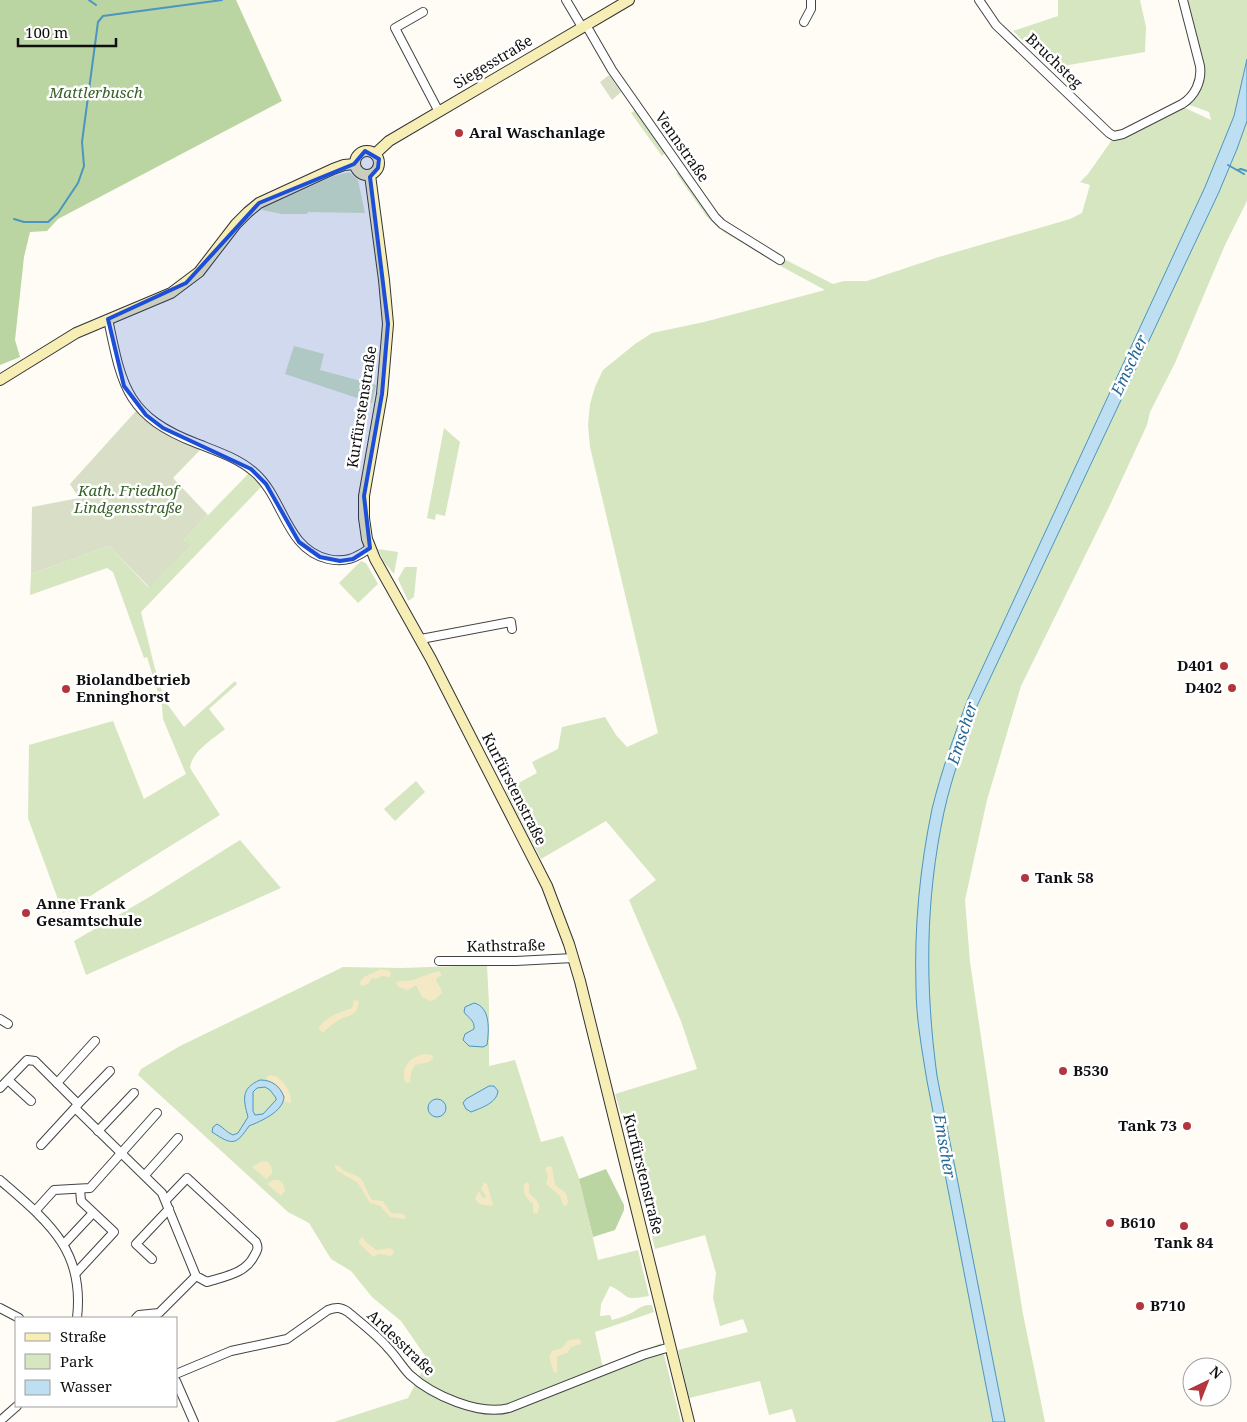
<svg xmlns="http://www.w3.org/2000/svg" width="1247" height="1422" viewBox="0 0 1247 1422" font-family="'Noto Serif',serif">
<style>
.green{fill:#d5e6c0}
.forest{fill:#bad5a1}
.sand{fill:#f5e9c5}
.cemetery{fill:#d8dfc6}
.water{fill:#bedff1;stroke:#4c95c0;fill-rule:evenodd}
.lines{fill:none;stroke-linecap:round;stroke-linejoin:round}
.stream{stroke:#4c95c0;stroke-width:2}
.street-casing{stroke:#434343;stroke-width:10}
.secondary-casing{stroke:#323232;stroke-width:12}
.street{stroke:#fff;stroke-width:8}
.secondary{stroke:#f7eeb6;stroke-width:10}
.marked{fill:#1d4ed8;fill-opacity:0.2;stroke:#1d4ed8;stroke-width:4;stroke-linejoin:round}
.poi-dot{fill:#b3353e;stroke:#fff;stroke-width:2}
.labels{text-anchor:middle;stroke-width:5;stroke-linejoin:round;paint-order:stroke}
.street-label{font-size:15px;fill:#101010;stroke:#fff}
.park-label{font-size:15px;font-style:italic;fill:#346226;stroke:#fff}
.poi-label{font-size:15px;font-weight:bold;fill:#101010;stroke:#fff;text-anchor:start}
.water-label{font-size:16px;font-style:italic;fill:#256897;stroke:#fff}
</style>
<rect width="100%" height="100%" fill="#fefcf5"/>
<g class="green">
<path d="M1058 0H1140L1146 27 1145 52 1051 68 1013 31 1058 16Z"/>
<path d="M1184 0H1247V201L1225 245 1175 363 1150 412 1147 425 1110 505 1021 686 987 800 965 900 970 962 1009 1227 1023 1314 1045 1422H796L792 1409 769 1415 760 1381 689 1398 678 1350 748 1332 743 1319 720 1326 713 1298 716 1273 705 1235 655 1249 632 1149 615 1094 697 1069 681 1021 629 900 656 880 606 821 541 859 505 790 537 773 532 762 558 749 562 727 605 717 616 735 627 747 658 733 590 447 588 425 590 404 595 387 603 370 635 344 652 333 704 322 825 290 777 264 724 232 707 217 676 173 681 172 714 218 782 258 833 284 844 281H867L939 257 1070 219 1082 213 1090 185 1080 182 1088 174 1114 137 1181 106 1211 120 1209 112 1187 104 1203 74Z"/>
<path d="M637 109 667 151 662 156 631 113Z"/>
<path d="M349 172 358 180 365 213 308 212 307 214H282L262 210 263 207 334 176Z"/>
<path d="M294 346 324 354 320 370 376 385 372 403 285 374Z"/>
<path d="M444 428 460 442 445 516 436 514 435 520 427 518Z"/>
<path d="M250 472 262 486 141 612 154 665 165 701 184 727 235 681 237 684 209 709 225 729C212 740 192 751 190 768L220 815 63 913 28 818 29 745 113 721 144 799 186 774 163 719 162 706 147 657 144 658 113 572 107 568 30 595 31 574 109 546 148 587 190 547 184 540Z"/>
<path d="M378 549 398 552 394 574 384 562Z"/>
<path d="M361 561 366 563 378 584 358 603 339 583Z"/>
<path d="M405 567H417L414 597 408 601 398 579Z"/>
<path d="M416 781 425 792 395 821 384 809Z"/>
<path d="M240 840 281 888 86 975 74 941 151 896Z"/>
<path d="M487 965 489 1005V1066L515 1060 541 1142 563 1136 579 1178 598 1260 638 1250 649 1296C620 1301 632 1296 610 1286L601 1304 600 1316 610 1315 612 1320C618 1318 623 1317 629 1314 638 1310 641 1304 652 1305L654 1312 595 1332 603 1368 661 1343 681 1422H334L408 1398 428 1360 401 1321 372 1297 351 1271 331 1259 309 1223 288 1212 138 1075 141 1069 180 1046 343 967 402 968Z"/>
</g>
<g class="forest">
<path d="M0 0H236L282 101 58 219 47 231 30 232 24 257 15 340 20 357 0 365Z"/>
<path d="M606 1169 624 1205V1210L615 1230 593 1237 579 1179Z"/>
</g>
<g class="sand">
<path d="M381 969 390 971 391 974 390 977 382 976 376 979 372 978 368 984 361 986 360 982 364 977Z"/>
<path d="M439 971 442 975 437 978 436 981 440 987 442 993 434 1000 430 1001 422 997 416 985 408 990C403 988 397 988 396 982 402 980 410 982 416 979 423 976 431 973 439 971Z"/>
<path d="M354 1000 359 1001C357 1014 354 1014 343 1018 339 1019 327 1028 324 1032L320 1031 319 1028C322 1022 328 1019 333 1015 340 1013 345 1010 352 1008Z"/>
<path d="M425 1054 432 1055 433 1059C422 1069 412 1055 410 1082L406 1083C399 1068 411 1056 425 1054Z"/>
<path d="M270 1075C273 1076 276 1076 278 1078 285 1082 292 1095 291 1102L289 1103 284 1101C283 1087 274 1086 266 1078Z"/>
<path d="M262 1161 268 1162 272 1168V1174L266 1179 252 1167Z"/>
<path d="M334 1165 339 1166C345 1174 352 1172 360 1178 365 1182 367 1194 372 1200L383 1201 391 1213 404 1214 406 1217 404 1219 390 1217 380 1206 370 1203 358 1183 336 1170Z"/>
<path d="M548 1166 552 1167 555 1185 566 1193 568 1202 566 1206 563 1205 560 1196 546 1184 548 1176 545 1169Z"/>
<path d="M273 1180C281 1179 284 1184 285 1191L281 1196 267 1184Z"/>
<path d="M484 1182 487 1184 493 1204 492 1206 480 1204 475 1199 479 1191 482 1197 486 1198V1196L481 1189Z"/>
<path d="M528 1182 529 1184V1193C537 1200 542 1204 537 1214L533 1213V1204C525 1197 523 1194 524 1184Z"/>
<path d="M362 1237 366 1242 376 1250 390 1248 393 1250 394 1253 391 1256 379 1254 373 1257 359 1243V1240Z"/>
<path d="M579 1339 581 1341V1344L571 1347 567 1353 557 1356V1372L554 1373 549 1357 552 1351 562 1348 568 1340Z"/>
</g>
<g class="cemetery">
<path d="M609 75 621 92 612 100 600 82Z"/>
<path d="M136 411 158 430 201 449 173 478 208 515 184 540 191 546 149 587 109 546 31 574 32 507 79 498 70 484Z"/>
</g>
<g class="water">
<path d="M1247 59V121L1237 149 1219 192 977 706C965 741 952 776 944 812 925 901 925 986 937 1076L1005 1422H993L927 1081C922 1050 916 1018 916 987 914 927 920 867 932 809 941 772 954 736 967 701L1205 187 1234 116Z"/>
<path d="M474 1003C491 1007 489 1031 487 1045L483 1047 469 1046 463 1040 465 1034 474 1029C475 1020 468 1018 464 1012L465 1007Z"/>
<path d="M260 1080C272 1080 280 1086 284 1097 283 1112 261 1121 249 1126 236 1145 233 1146 212 1132L213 1127 217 1124C223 1127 226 1132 233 1135L238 1133 248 1117C243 1099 241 1088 260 1080ZM265 1087 270 1090 276 1098V1100L263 1114 255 1115 253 1111V1092L257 1088Z"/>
<path d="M489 1086H494L498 1091C497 1103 481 1108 471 1112L466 1109 463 1103 466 1099Z"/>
<circle cx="437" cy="1108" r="9"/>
</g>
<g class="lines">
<g class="stream">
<path d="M89 0 96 5"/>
<path d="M1228 165 1244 174"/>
<path d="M1238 170 1241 169 1247 171"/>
<path d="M14 219 24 222H48L58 213 78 183 84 166 82 142 98 22 103 16 222 0"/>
</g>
<g class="street-casing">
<g id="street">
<path d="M566 0 582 27"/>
<path d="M979 0 996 25 1109 133 1114 136 1123 134 1182 104C1195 96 1202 81 1200 66L1183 0"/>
<path d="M423 12 395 28 439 112"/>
<path d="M804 22 811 9V0"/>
<path d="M586 25 612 70 715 217 722 224 780 260"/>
<path d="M108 319C122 386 126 416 196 443 216 451 238 458 254 472 284 497 285 549 328 559 345 563 356 558 370 548"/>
<path d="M421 639 511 622 512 629"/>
<path d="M439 961H516L573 958"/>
<path d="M0 1019 8 1024"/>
<path d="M8 1080 31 1101"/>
<path d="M57 1083 95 1041"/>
<path d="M0 1088 27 1060 35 1061 78 1104 75 1108 162 1193 196 1276 207 1282C225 1276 245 1274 254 1256 257 1251 259 1248 256 1242L187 1178 166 1200"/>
<path d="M78 1104 110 1071"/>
<path d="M98 1131 134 1093"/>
<path d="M41 1145 75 1108"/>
<path d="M145 1175 178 1138"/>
<path d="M0 1180C47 1221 85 1249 77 1318"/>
<path d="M36 1210 54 1190 90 1188 157 1113"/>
<path d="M64 1244 93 1213"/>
<path d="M152 1259 136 1244 169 1209"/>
<path d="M76 1273 114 1232 81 1201 80 1189"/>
<path d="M0 1308 19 1318"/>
<path d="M136 1318 139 1315 159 1313 196 1276"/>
<path d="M176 1374 231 1351 287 1339 328 1310C336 1307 341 1307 348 1312 361 1323 377 1335 388 1348 396 1356 402 1367 410 1375 432 1395 479 1416 509 1408L643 1355 670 1347"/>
<path d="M176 1381 194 1422"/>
<path d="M0 1421 17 1406"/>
</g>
</g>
<g class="secondary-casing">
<g id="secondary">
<circle cx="367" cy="163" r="12"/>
<path d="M375 154 389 141 629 0"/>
<path d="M370 175 384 280 388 324 382 394 364 496V518L367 539 375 559 431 659 547 886 569 944 580 981 689 1422"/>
<path d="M0 380 76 333 171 293 199 272 236 224 248 212 259 203 333 169 344 165 355 164"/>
</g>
</g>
<use href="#street" class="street"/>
<use href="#secondary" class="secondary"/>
</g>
<path class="marked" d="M365 151 379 159 378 168 370 177 388 324 382 394 364 496 370 548 353 559 340 561 320 557 299 542 266 484 251 469 163 428 146 415 124 386 108 319 186 283 259 203 354 164Z"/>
<g class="poi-dot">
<circle cx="459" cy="133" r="5"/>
<circle cx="1224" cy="666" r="5"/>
<circle cx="1232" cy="688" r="5"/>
<circle cx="66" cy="689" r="5"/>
<circle cx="1025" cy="878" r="5"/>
<circle cx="26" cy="913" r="5"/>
<circle cx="1063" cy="1071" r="5"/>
<circle cx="1187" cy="1126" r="5"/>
<circle cx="1110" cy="1223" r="5"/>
<circle cx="1184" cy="1226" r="5"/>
<circle cx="1140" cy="1306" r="5"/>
</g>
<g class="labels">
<g class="street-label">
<text transform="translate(1054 61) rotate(44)" y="5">Bruchsteg</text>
<text transform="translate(493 62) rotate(-31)" y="5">Siegesstraße</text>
<text transform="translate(682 147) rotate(55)" y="5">Vennstraße</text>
<text transform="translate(362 407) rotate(-81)" y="5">Kurfürstenstraße</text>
<text transform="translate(514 789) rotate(63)" y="5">Kurfürstenstraße</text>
<text transform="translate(506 946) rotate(-1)" y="5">Kathstraße</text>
<text transform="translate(643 1174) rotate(76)" y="5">Kurfürstenstraße</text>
<text transform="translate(401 1343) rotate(44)" y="5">Ardesstraße</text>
</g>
<g class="park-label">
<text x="96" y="98">Mattlerbusch</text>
<text x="128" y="496">Kath. Friedhof<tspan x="128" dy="17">Lindgensstraße</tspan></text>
</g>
<g class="poi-label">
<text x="469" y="138">Aral Waschanlage</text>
<text x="1214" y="671" text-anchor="end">D401</text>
<text x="76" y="685">Biolandbetrieb<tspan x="76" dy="17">Enninghorst</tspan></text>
<text x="1222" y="693" text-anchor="end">D402</text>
<text x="1035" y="883">Tank 58</text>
<text x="36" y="909">Anne Frank<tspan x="36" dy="17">Gesamtschule</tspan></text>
<text x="1073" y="1076">B530</text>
<text x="1177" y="1131" text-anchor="end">Tank 73</text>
<text x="1120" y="1228">B610</text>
<text x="1184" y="1248" text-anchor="middle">Tank 84</text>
<text x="1150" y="1311">B710</text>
</g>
<g class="water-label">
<text transform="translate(1129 365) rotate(-65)" y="6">Emscher</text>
<text transform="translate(962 733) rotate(-72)" y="6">Emscher</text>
<text transform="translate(945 1146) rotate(80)" y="6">Emscher</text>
</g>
</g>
<rect x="15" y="1317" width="162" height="90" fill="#ffffff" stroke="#9f9f9f"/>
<rect x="25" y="1333" width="25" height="8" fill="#f7eeb6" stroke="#9f9f9f"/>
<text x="60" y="1342" font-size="15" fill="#101010">Straße</text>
<rect x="25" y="1354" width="25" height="15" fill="#d5e6c0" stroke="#9f9f9f"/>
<text x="60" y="1367" font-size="15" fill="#101010">Park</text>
<rect x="25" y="1380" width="25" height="15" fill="#bedff1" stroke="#9f9f9f"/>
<text x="60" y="1392" font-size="15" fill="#101010">Wasser</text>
<g transform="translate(1207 1382) rotate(43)"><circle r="24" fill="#ffffff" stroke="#9f9f9f"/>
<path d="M0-4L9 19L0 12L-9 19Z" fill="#b3353e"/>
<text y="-8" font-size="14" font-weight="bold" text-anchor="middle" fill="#101010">N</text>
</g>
<path d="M18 38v8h98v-8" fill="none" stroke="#101010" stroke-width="2.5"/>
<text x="25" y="38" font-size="15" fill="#101010" stroke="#ffffff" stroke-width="4" paint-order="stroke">100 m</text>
</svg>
